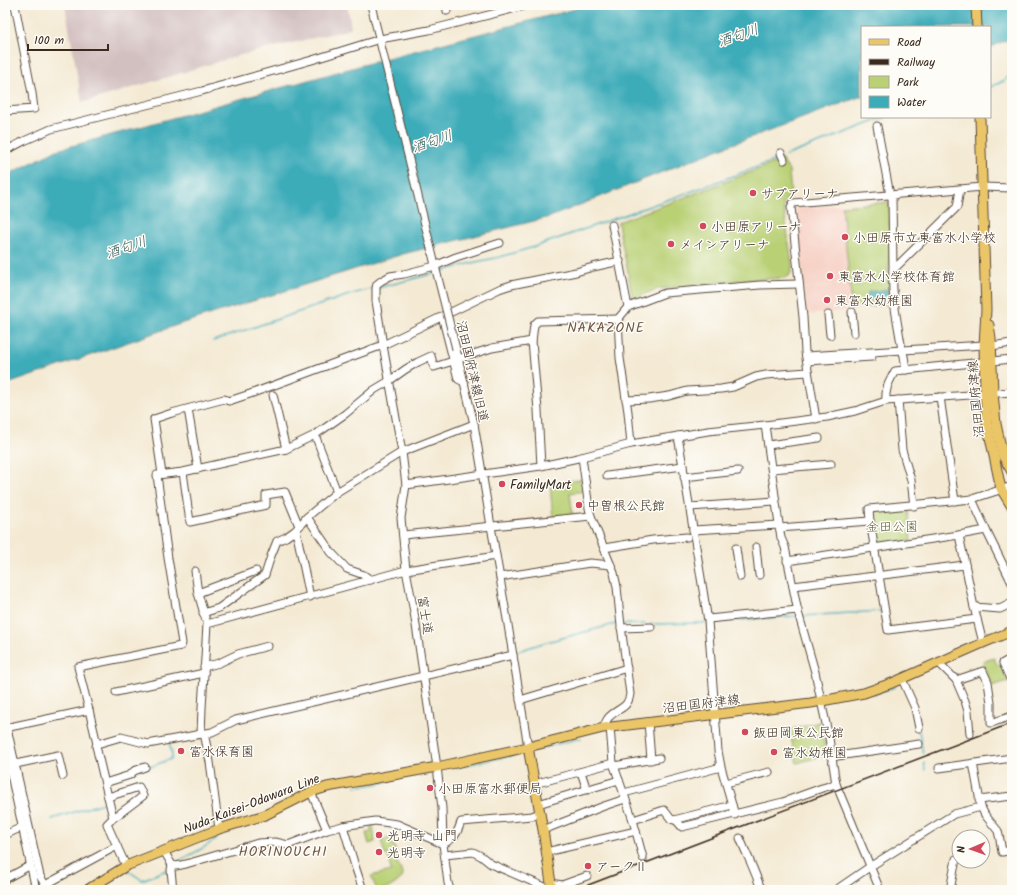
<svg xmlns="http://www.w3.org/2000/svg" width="1017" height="895" viewBox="0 0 1017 895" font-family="Kalam,'Klee One',sans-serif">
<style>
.built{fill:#f7d1c6}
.industrial{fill:#d2bfbf}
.green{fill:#b9d075;stroke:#7a7d4a}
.water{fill:#3cacb9;stroke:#3c6b6c}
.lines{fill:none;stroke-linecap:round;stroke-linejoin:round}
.stream{stroke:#3cacb9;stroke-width:1.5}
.minor-casing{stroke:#574739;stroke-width:9}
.major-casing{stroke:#574739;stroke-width:11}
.minor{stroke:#fff;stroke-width:7}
.major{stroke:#ebc669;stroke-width:9}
.rail{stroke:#3b2a1e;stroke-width:1.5}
.minor-bridge-casing{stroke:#574739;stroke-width:9;stroke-linecap:butt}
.minor-bridge{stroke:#fff;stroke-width:7}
.poi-dot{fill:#d1495b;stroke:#fdfcf7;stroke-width:1.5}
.labels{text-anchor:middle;stroke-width:3;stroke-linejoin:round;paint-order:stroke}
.poi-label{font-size:13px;fill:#3b2a1e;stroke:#fdfcf7;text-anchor:start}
.street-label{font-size:13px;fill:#3b2a1e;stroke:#fdfcf7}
.park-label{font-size:13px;fill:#615c38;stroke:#fdfcf7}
.water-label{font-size:14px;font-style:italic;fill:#3b5e5c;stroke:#fdfcf7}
.neighbourhood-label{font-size:14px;letter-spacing:1px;fill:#735a48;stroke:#fdfcf7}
</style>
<rect width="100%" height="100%" fill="#fdfcf7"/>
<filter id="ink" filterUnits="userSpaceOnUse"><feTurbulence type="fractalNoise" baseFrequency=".025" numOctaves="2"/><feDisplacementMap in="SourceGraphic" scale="8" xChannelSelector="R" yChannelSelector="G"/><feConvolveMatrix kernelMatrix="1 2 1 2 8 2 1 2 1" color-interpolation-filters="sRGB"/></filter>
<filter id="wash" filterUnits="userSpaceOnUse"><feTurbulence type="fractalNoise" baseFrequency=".012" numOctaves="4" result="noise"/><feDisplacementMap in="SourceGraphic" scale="16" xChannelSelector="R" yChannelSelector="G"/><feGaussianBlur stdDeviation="0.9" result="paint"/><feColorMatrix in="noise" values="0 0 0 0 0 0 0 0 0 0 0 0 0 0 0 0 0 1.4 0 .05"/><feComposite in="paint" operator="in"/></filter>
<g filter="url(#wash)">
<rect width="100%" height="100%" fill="#f4ead4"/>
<path class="built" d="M891 201 893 305 806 315 804 289 848 283 804 288 795 210 797 208Z"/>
<path class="industrial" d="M65 5H347L351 27 347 30 237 56 82 103Z"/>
<g class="green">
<path d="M782 160 789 170 791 196 783 202 792 265V270L789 276 784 278 742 280 658 289 634 298 632 297 628 272 619 230 618 222 696 193Z"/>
<path d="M889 202 890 262 888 267 891 304 852 308 842 206Z"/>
<path d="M584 479 585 491 570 493 573 517 553 519 550 484Z"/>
<path d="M908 508 911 541 876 546 871 511Z"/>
<path d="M994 658 997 665 1000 664 1008 681 992 686 982 662Z"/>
<path d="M819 722 827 755 797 763 789 730Z"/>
<path d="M370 823H373L375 842 369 844 366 833 371 832Z"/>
<path d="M390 837 391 844H394L397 863 399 865 403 877C395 884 389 890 377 890L371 876 391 871 388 855H385L381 840Z"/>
</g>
<g class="water">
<path d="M590 5H1012V38L990 47V27H862V96L722 148 550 217 403 254 183 323 5 385V176L57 150 111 135 395 56Z"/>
<path d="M887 289 888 298 868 300V292Z"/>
</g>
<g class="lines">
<g class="stream">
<path d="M990 87 1004 81 1012 70"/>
<path d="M785 156 886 117"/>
<path d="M438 272 476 262 496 258 534 247 698 189 781 158"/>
<path d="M378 288 435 273"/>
<path d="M213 341 352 294 374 288"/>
<path d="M968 349H977"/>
<path d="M802 616 881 611"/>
<path d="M711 622 797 616"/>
<path d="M623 624H645"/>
<path d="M651 624 705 623"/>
<path d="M515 652 543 643 615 624H619"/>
<path d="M390 680 400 678"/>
<path d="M873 694 895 687"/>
<path d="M919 731 923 753"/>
<path d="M532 751 581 738"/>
<path d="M924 762 925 770"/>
<path d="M456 767 525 753"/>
<path d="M147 768 171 759 172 755 169 742"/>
<path d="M356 786C370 786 381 784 394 779"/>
<path d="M52 819 106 802"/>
<path d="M176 863C188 856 201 850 212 842 217 838 220 834 225 832"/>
<path d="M127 870 142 880 169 869"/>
</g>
</g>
</g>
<g filter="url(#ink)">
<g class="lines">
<g class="minor-casing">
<g id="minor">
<path d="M371 5 436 269"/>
<path d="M446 5 447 11"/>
<path d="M5 111 34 109 32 93 15 5"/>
<path d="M877 126 890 195"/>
<path d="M5 151 24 141 51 129 202 91 312 60 380 39 429 30 528 5"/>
<path d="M781 153 784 160"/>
<path d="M892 195 893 270"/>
<path d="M612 225 628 307"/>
<path d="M852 312 854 333"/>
<path d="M828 315 830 335"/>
<path d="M442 316 458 379 464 382"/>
<path d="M532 341 538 410 541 466"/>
<path d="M991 346 1012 343"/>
<path d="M456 349 474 424 491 526 508 625 528 747"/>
<path d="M806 356 984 345"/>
<path d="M458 359 492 348 532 341 534 325 538 321 618 319"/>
<path d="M807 361 872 357"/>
<path d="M906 370 904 356 902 350C898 324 891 296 893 270L957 207 960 189"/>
<path d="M273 395 286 449"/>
<path d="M940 397 955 501"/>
<path d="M626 400 649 399 669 396 687 391 721 389 733 387 756 377 766 375 808 372"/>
<path d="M898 400 902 450 911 480 914 506"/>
<path d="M886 401C885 388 889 382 895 371L1012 359"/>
<path d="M188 409 198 469"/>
<path d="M816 419 805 352 803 317 791 207 793 203 960 189 982 187 1012 188"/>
<path d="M765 425 781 538 785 547 798 612 815 672 829 738 836 784 880 890"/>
<path d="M315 435 337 492"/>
<path d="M678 436 708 621 718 751 721 767 735 815"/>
<path d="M631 444 628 412 620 358 618 319 628 307 665 293 760 285 799 284"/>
<path d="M768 445 819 438"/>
<path d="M582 457 589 508 591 516 614 573 617 587 621 626 630 694C628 709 619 707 609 717 606 720 605 724 603 728"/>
<path d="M772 469 831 464"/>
<path d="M183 472 190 522 266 505V495L285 492 299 526"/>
<path d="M162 474 154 419 172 413 224 399 229 401 250 394 383 345 499 289 511 285 576 272 593 267 620 261"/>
<path d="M607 476 683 466"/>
<path d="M684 477 738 471"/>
<path d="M406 485 541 466 578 458 631 444 708 431 765 425 827 417 855 411 886 401 1012 392"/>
<path d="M972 499 869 509 870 521 888 630 977 619"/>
<path d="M690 507 775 501"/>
<path d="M307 517 331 552 347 569 364 575 371 580"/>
<path d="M779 528 870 521"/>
<path d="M296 530 310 597"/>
<path d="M693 530 779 525"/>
<path d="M986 530 1012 583"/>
<path d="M403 535 591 516"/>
<path d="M756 547 759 575"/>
<path d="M604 548 653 540 687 537"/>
<path d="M736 548 740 577"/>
<path d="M787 561 959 535"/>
<path d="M195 571 198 593 207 624"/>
<path d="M500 577 590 563 611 565"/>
<path d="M793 586 965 565"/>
<path d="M198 593 256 571"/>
<path d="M974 607 1000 609 1012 603"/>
<path d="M203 613 219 608 265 575 271 556 277 541 286 537 296 530 307 517 337 492 402 452 474 424"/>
<path d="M708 619 798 610"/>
<path d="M621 628 651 627"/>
<path d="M983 643 974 607 959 535 986 530 972 499 1012 486"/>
<path d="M1012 658 1003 663 1012 683"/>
<path d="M939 663 956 680 965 701 968 711 970 734"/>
<path d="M204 667 219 663 238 654 268 646"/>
<path d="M902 679 915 708 919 728"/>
<path d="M956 680 983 671 988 682 991 703V723L1012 716"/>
<path d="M116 692 204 673"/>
<path d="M520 700 627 668"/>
<path d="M89 710 78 667 181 646 182 643 168 558 157 475 183 472 286 449 315 435 345 414 374 390 389 381 406 369 418 362 431 356 434 367 453 361"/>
<path d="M648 722 651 760"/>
<path d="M610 727 613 763 633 820 643 858"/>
<path d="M5 728 89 710 97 744 96 746 113 818 107 824 126 866"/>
<path d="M7 728 40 876 48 890"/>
<path d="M204 733 210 762 219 829"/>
<path d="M201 734 202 708 207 624 406 570 496 556"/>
<path d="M97 744 121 737 148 744 212 732 236 720 513 655"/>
<path d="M5 747 36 890"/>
<path d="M831 757 919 744"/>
<path d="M973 763 981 807 985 815 998 831 1000 840 1002 852 1012 850"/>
<path d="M11 765 58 755 63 776"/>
<path d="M614 766 659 758"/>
<path d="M939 768 1012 758"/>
<path d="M581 772 587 790"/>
<path d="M105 783 130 775 134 771 145 767"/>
<path d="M726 783 769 772"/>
<path d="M534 784 613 763"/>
<path d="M311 792 327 830 343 826 355 866 363 890"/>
<path d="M624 793 721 767"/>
<path d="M108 797 139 787 143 796 119 814 113 818"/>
<path d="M979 800 1012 796"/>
<path d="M538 804 619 780"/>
<path d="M633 820 664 810 671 819 674 820 732 805"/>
<path d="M676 820 682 827 783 802 822 788 836 784"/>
<path d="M343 826 375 821 397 824 443 844C455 838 457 834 461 822L532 816 540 813"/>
<path d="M543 830 604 806 625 799"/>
<path d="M5 835 22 827"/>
<path d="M740 838C747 856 756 872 761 890"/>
<path d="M164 851 172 865 171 870 173 890"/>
<path d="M546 852 636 831"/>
<path d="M445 855 473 852 481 856 491 864 547 888 552 887"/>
<path d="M172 865 176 866 186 864 258 843 275 842 288 845 327 830"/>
<path d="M5 879 31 865"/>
<path d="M551 883 562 885 587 876"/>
<path d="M45 885 117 846"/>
<path d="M450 890 448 883 443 844 442 808 437 767 414 612 406 570 401 518 406 485 402 452 383 345 376 301V288L377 284 381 281 390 276 404 274 435 266 456 257 500 243"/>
<path d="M836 890 871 866 954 814 981 807"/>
<path d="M950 890 956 859"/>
</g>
</g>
<g class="major-casing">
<g id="major">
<path d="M976 5 977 27"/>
<path d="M980 117 986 310 984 345 985 394 987 423 1001 489 1012 507"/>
<path d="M989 325 991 338 993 393 996 424 1003 456 1012 472"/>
<path d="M528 747 543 830 552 890"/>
<path d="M87 890 126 866 219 829 265 815 311 792 327 787 437 767 528 747 603 728 811 703 864 693 892 683 983 643 1012 631"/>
</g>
</g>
<use href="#minor" class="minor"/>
<use href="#major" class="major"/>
<path class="rail" d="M575 890 1012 723"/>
<g class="minor-bridge-casing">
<path id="minor-bridge" d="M436 270 456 349"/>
</g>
<use href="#minor-bridge" class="minor-bridge"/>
</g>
</g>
<g class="poi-dot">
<circle cx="753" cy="193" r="4"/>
<circle cx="703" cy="226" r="4"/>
<circle cx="845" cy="237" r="4"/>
<circle cx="671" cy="244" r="4"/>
<circle cx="830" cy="276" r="4"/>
<circle cx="827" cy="300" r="4"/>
<circle cx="502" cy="484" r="4"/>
<circle cx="579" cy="505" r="4"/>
<circle cx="745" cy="732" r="4"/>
<circle cx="181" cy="751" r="4"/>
<circle cx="774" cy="752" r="4"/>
<circle cx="430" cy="788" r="4"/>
<circle cx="379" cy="835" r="4"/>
<circle cx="379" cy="852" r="4"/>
<circle cx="588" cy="866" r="4"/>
</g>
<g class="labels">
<g class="poi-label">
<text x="761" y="198">サブアリーナ</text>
<text x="711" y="231">小田原アリーナ</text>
<text x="853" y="242">小田原市立東富水小学校</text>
<text x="679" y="249">メインアリーナ</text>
<text x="838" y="281">東富水小学校体育館</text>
<text x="835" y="305">東富水幼稚園</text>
<text x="510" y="489">FamilyMart</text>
<text x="587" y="510">中曽根公民館</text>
<text x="753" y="737">飯田岡東公民館</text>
<text x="189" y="756">富水保育園</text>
<text x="782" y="757">富水幼稚園</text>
<text x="438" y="793">小田原富水郵便局</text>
<text x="387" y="840">光明寺 山門</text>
<text x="387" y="857">光明寺</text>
<text x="596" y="871">アークⅡ</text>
</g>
<g class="street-label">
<text transform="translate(473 371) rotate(77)" y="5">沼田国府津線旧道</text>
<text transform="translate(975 399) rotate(-95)" y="5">沼田国府津線</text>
<text transform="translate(426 615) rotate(81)" y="5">富士道</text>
<text transform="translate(701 703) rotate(-7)" y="5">沼田国府津線</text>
<text transform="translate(251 803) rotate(-21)" y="5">Nuda-Kaisei-Odawara Line</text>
</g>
<g class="park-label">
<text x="892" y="531">金田公園</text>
</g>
<g class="water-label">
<text transform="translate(738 35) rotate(-19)" y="5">酒匂川</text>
<text transform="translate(432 141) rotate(-19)" y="5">酒匂川</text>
<text transform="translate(126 247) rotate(-19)" y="5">酒匂川</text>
</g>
<g class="neighbourhood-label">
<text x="606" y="332">NAKAZONE</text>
<text x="283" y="856">HORINOUCHI</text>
</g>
</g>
<rect width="1017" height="895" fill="none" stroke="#fdfcf7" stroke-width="20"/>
<rect x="861" y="26" width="130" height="92" fill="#fdfcf7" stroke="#afa8a0"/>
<rect x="869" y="39" width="20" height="6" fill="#ebc669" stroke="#afa8a0"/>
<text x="897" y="46" font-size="12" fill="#3b2a1e">Road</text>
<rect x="869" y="59" width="20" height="6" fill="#3b2a1e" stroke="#afa8a0"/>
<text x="897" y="66" font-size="12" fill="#3b2a1e">Railway</text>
<rect x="869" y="76" width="20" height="12" fill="#b9d075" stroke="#afa8a0"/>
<text x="897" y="86" font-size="12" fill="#3b2a1e">Park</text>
<rect x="869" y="96" width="20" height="12" fill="#3cacb9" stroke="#afa8a0"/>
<text x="897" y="106" font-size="12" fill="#3b2a1e">Water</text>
<g transform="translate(971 849) rotate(268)"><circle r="19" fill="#fdfcf7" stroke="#afa8a0"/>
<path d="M0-3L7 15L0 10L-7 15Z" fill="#d1495b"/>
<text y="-6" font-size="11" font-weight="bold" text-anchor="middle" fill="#3b2a1e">N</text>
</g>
<path d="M28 44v6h80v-6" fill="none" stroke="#3b2a1e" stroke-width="2"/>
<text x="34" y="44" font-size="12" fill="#3b2a1e" stroke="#fdfcf7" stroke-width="3" paint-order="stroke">100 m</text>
</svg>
